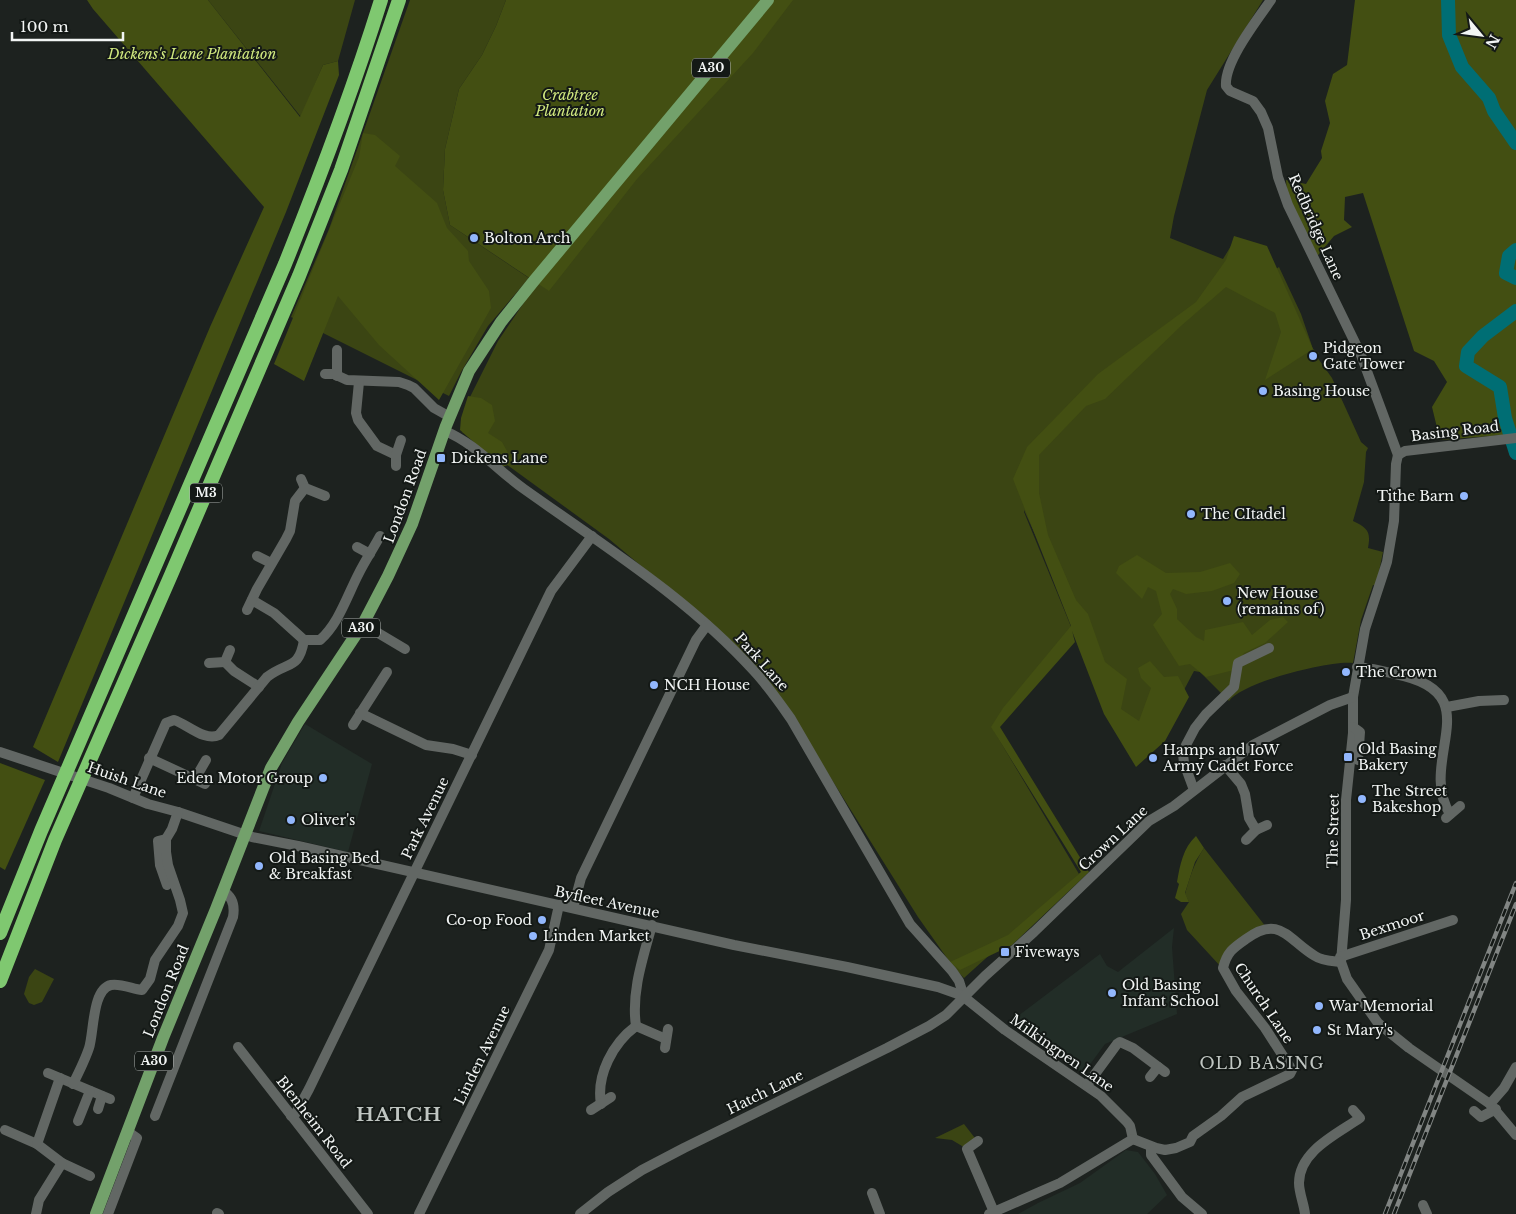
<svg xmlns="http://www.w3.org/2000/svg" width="1516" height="1214" viewBox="0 0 1516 1214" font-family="'Libre Baskerville',serif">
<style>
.built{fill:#222d27}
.green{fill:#3b4513}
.forest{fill:#434f12}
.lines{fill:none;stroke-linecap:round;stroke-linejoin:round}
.river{stroke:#006e74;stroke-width:14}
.minor{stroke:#626764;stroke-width:10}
.major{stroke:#73a16b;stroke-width:12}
.highway{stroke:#7fc870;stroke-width:14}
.rail-casing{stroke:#818583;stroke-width:4.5}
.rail{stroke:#141916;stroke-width:2.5;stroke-dasharray:8;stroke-linecap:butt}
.poi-dot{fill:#92b7fd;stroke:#141916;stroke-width:2}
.labels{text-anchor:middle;stroke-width:4;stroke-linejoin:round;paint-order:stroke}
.shield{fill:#141916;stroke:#afb3b1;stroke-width:1}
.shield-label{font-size:12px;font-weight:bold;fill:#f2f5f4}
.park-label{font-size:14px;font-style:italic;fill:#d1e97f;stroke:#141916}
.street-label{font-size:14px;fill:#f2f5f4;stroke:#141916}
.poi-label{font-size:14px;fill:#f2f5f4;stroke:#141916;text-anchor:start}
.quarter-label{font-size:16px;letter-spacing:1px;fill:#c0c6c2;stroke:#141916}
.district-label{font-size:19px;font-weight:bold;letter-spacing:1px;fill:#c0c6c2;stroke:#141916}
</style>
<rect width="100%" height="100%" fill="#1d221f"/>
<g class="built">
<path d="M305 724 372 764 348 852 259 831 282 763Z"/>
<path d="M1174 928 1172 947 1177 1014 1105 1044 1083 1074 1010 1022 1100 954 1107 966 1118 972Z"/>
<path d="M1126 1150 1138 1152 1155 1174 1167 1195 1147 1214H1018L1038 1203 1080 1183Z"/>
</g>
<g class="green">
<path d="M208 0H355L338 61 323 65 301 117Z"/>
<path d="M410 0H506L496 26 482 55 459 89 445 149 443 190 450 225 529 278 488 326 461 372 449 396 291 317 329 229Z"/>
<path d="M780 0H1263L1207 90 1174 216 1170 238 1223 259 1234 241 1269 274 1279 267 1301 314 1313 349 1319 353 1317 357 1332 378 1361 442 1368 448 1366 452 1364 482 1353 521C1368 528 1371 532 1368 548L1383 552 1376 586 1373 585 1361 620 1353 663C1330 660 1243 682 1229 701L1200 672 1194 671 1157 741 1136 758 1024 510V512L1072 629 1073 639 994 731 1079 874 964 978 954 968 918 917 800 729 701 616 609 539 462 432 466 405 498 341 535 286Z"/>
<path d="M1204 848 1266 927 1250 935 1222 968 1187 930 1181 914 1189 902 1185 894C1190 877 1194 863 1204 848Z"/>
<path d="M35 969 54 979 42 1002 34 1005 29 1003 24 994 29 977Z"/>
<path d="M964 1124 978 1142 967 1149 952 1140 935 1138Z"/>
</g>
<g class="forest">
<path d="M87 0H208L300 117 323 65 338 61 339 75 286 212 58 762 33 747 210 327 264 207 93 9Z"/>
<path d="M506 0H793L753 53 637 179 549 291 450 225 443 190 445 149 459 89 482 55 496 26Z"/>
<path d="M1355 0H1516V434L1440 440 1432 407 1447 382 1434 361 1414 351 1363 193 1345 197 1344 220 1352 227 1334 236 1314 260 1288 205 1286 180 1306 184 1322 158 1321 151 1330 123 1325 101 1333 74 1347 65Z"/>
<path d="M363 133 375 135 400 156 395 166 437 203 447 228 468 251 469 261 489 291 491 308 439 400 379 345 338 296 304 381 274 364 359 157Z"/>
<path d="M1234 236 1267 246 1313 349 1265 380 1281 332 1275 313 1226 287 1182 325 1105 399 1086 406 1039 455V493L1048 535 1076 600 1088 614 1105 662 1127 679 1121 709 1139 721 1151 688 1141 678 1138 668 1150 661 1164 677 1178 676 1189 697 1165 741 1136 767 1104 714 1072 631 1075 642 1000 727 1089 872 1012 945 960 970 950 962 1008 935 1081 872 991 727 1003 708 1071 626 1013 479 1027 447 1098 374 1196 302 1226 260Z"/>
<path d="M468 396 481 398 492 405 495 421 488 433 502 442 512 460 508 465 502 467 460 430 461 418Z"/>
<path d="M1137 555 1166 573 1200 572 1230 563 1240 574 1234 583 1212 591 1186 594 1173 589 1170 594 1177 609V619L1196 637 1204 641 1205 630 1243 622 1252 635 1270 620 1283 617 1288 622 1265 643 1244 653 1234 670 1206 677 1190 664 1179 666 1153 625 1162 614 1156 591 1148 587 1142 599 1116 573 1119 566Z"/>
<path d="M0 763 45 780 5 870 0 867Z"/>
<path d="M1196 836 1204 848 1195 862 1185 893 1189 902H1181L1175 898 1179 884 1177 882C1180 865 1183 848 1196 836Z"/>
</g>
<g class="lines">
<g class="river">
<path d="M1448 0 1449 35 1462 67 1489 98 1494 111 1516 143"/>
<path d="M1516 250 1509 256 1506 273 1516 278"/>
<path d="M1516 311 1483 336 1468 352 1466 366 1500 387 1505 418 1516 453"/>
</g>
<g class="minor">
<path d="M1271 0C1257 20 1224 62 1226 86L1230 91 1253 101 1261 112 1268 128 1278 177 1288 205 1361 355 1398 455"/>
<path d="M325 374H334L347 380 399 382 408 385 414 388 434 408 450 417"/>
<path d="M337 376V350"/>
<path d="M359 382 356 413 358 420 377 446 396 455"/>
<path d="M445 431C476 444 497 470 524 489 604 546 688 598 754 671 768 686 779 702 791 719L910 924 952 971 959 981 964 997"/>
<path d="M1398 455 1396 464 1394 521 1387 562 1365 629 1353 697V733L1346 800V900L1341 962 1347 979 1378 1023 1409 1048 1490 1104 1516 1135"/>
<path d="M1398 455 1405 451 1516 438"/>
<path d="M396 466V455L401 440"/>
<path d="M301 479 305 488 325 496"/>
<path d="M357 547 370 554"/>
<path d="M257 556 271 563"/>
<path d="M252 600 274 613 304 640H320C339 623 347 596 359 573 365 561 373 549 380 536"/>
<path d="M247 610 257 589 286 539 290 531 295 501 305 488"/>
<path d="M363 624 405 649"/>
<path d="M225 662 234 671 259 687"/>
<path d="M209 663 225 662 230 650"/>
<path d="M1357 667C1370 668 1383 671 1395 674 1493 693 1416 759 1450 814"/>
<path d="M1447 707 1479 701 1504 700"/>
<path d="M360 713 426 745 453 749 472 755"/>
<path d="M353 725 387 672"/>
<path d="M1353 727 1360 732 1358 760"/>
<path d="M0 752 109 788 148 804 178 812 252 837 298 846 734 945 847 967 938 987 955 993 964 997 1005 1030 1101 1096 1127 1122 1130 1126 1133 1139"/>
<path d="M149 758 205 784"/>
<path d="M1225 765 1241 784 1245 794 1249 818 1256 830"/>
<path d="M195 779 206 760"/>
<path d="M1194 790 1184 763 1183 754 1186 745 1195 728 1206 714 1234 687 1238 663 1269 648"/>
<path d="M133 798 166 723 174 720C187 724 205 742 219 735L267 677C288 661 299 670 304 640"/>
<path d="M1446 818 1460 806"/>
<path d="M166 839 158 841 160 865 167 885"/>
<path d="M1246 840 1256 830 1267 825"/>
<path d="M573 908 581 878 696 640 707 625"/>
<path d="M1340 957 1453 920"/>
<path d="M636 1026 666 1039"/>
<path d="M238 1047 368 1214"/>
<path d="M665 1048 668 1029"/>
<path d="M48 1073 110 1099"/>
<path d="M1150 1077 1158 1067"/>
<path d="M73 1084C79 1072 85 1060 89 1048 94 1033 92 989 111 985 120 983 133 989 142 990L150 979 155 960 178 926 183 913 180 900 168 865 166 852V839L172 829 178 812"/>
<path d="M1087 1085 1117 1044 1120 1042 1133 1048 1165 1072"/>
<path d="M601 1104C596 1075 613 1043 636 1026 631 992 643 958 652 925"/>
<path d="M1490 1104 1504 1088 1516 1067"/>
<path d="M98 1109 102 1096"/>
<path d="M591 1110 611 1097"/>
<path d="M1474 1111 1481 1117 1496 1109"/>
<path d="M155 1116 233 917C235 906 233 897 223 891"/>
<path d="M291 1116 296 1113 309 1089 551 591 592 536"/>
<path d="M78 1121 90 1091"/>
<path d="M5 1130 37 1144 62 1163 90 1176"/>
<path d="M1133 1139 1156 1148 1165 1150 1176 1148 1190 1142 1193 1136 1221 1116 1242 1097 1290 1074 1292 1070 1265 1028 1236 991 1223 968C1227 952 1233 948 1246 939 1280 914 1288 940 1315 956 1322 961 1333 961 1341 962"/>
<path d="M978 1141 967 1149 994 1212"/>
<path d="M37 1144 60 1078"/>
<path d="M1151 1147V1155L1182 1197 1202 1214"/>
<path d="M872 1193 880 1214"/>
<path d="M1423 1205 1427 1214"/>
<path d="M217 1213 219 1214"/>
<path d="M36 1214 39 1200 62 1163"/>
<path d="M108 1214 137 1138 127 1131"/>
<path d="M419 1214 549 950 559 905"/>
<path d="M580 1214 608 1192 642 1170 684 1148 887 1048 929 1026 946 1015 985 976 1034 932 1149 821 1174 806 1253 745 1330 705 1353 697"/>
<path d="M989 1214 1060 1183 1133 1139"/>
<path d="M1305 1214C1304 1204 1299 1193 1299 1183 1299 1151 1337 1134 1360 1118L1353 1110"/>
</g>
<path class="major" d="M96 1214 163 1038 216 909 271 768 298 722 363 624 388 576 412 524 446 426 469 371 501 322 533 282 768 0"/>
<g class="highway">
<path d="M0 933 41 831 285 264C320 177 353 90 381 0"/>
<path d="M0 981 55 840 171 575 299 276 341 170 399 0"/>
</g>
<g class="rail-casing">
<g id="rail">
<path d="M1385 1214 1516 883"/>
<path d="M1394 1214 1516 904"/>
</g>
</g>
<use href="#rail" class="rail"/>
</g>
<g class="poi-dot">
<circle cx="474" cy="238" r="5"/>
<circle cx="1313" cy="356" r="5"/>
<circle cx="1263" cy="391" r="5"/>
<rect x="436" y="453" width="10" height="10" rx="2.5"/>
<circle cx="1464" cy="496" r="5"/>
<circle cx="1191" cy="514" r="5"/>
<circle cx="1227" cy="601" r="5"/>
<circle cx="1346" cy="672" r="5"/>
<circle cx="654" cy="685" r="5"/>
<rect x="1343" y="752" width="10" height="10" rx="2.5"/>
<circle cx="1153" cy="758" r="5"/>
<circle cx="323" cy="778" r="5"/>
<circle cx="1362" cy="799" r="5"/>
<circle cx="291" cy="820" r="5"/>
<circle cx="259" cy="866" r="5"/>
<circle cx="542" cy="920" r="5"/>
<circle cx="533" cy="936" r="5"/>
<rect x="1000" y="947" width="10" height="10" rx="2.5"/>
<circle cx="1112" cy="993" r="5"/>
<circle cx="1319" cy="1006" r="5"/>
<circle cx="1317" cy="1030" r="5"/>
</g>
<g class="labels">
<g class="shield">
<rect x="692" y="58.5" width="38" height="19" rx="4"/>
<rect x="190" y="483.5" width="32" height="19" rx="4"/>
<rect x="342" y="618.5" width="38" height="19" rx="4"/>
<rect x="135" y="1051.5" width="38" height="19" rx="4"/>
</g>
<g class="shield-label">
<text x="711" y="72">A30</text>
<text x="206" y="497">M3</text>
<text x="361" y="632">A30</text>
<text x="154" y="1065">A30</text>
</g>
<g class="park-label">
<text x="192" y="59">Dickens's Lane Plantation</text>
<text x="570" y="100">Crabtree<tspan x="570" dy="16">Plantation</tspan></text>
</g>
<g class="street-label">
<text transform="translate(1316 227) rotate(66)" y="5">Redbridge Lane</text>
<text transform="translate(1455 431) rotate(-7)" y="5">Basing Road</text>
<text transform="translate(405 496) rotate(-70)" y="5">London Road</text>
<text transform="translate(762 662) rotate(48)" y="5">Park Lane</text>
<text transform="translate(127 780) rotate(19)" y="5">Huish Lane</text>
<text transform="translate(425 818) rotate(-64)" y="5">Park Avenue</text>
<text transform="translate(1333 831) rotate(-89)" y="5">The Street</text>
<text transform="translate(1113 838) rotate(-43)" y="5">Crown Lane</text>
<text transform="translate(607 902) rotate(12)" y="5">Byfleet Avenue</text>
<text transform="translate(1392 925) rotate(-18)" y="5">Bexmoor</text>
<text transform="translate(166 991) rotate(-68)" y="5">London Road</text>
<text transform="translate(1264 1003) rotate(56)" y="5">Church Lane</text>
<text transform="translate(1062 1053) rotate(35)" y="5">Milkingpen Lane</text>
<text transform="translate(482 1055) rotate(-64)" y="5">Linden Avenue</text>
<text transform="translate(765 1092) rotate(-26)" y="5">Hatch Lane</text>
<text transform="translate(314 1122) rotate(52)" y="5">Blenheim Road</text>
</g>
<g class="poi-label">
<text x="484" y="243">Bolton Arch</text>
<text x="1323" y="353">Pidgeon<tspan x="1323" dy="16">Gate Tower</tspan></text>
<text x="1273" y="396">Basing House</text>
<text x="451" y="463">Dickens Lane</text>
<text x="1454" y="501" text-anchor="end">Tithe Barn</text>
<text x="1201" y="519">The CItadel</text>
<text x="1237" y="598">New House<tspan x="1237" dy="16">(remains of)</tspan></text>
<text x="1356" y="677">The Crown</text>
<text x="664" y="690">NCH House</text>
<text x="1358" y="754">Old Basing<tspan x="1358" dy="16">Bakery</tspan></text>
<text x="1163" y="755">Hamps and IoW<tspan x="1163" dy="16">Army Cadet Force</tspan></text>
<text x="313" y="783" text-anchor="end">Eden Motor Group</text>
<text x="1372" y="796">The Street<tspan x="1372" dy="16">Bakeshop</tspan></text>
<text x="301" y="825">Oliver's</text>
<text x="269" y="863">Old Basing Bed<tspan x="269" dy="16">&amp; Breakfast</tspan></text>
<text x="532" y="925" text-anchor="end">Co-op Food</text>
<text x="543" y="941">Linden Market</text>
<text x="1015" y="957">Fiveways</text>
<text x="1122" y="990">Old Basing<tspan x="1122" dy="16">Infant School</tspan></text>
<text x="1329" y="1011">War Memorial</text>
<text x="1327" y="1035">St Mary's</text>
</g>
<g class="quarter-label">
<text x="1262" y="1069">OLD BASING</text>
</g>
<g class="district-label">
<text x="399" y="1121">HATCH</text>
</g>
</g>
<g transform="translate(1481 35) rotate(119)" stroke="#141916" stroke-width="4" paint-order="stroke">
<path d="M0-4L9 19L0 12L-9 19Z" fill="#f2f5f4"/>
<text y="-8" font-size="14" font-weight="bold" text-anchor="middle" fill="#f2f5f4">N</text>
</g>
<path d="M12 32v8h111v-8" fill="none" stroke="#f2f5f4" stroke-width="2.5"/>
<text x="20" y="32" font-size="15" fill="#f2f5f4" stroke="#141916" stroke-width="4" paint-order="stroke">100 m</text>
</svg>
